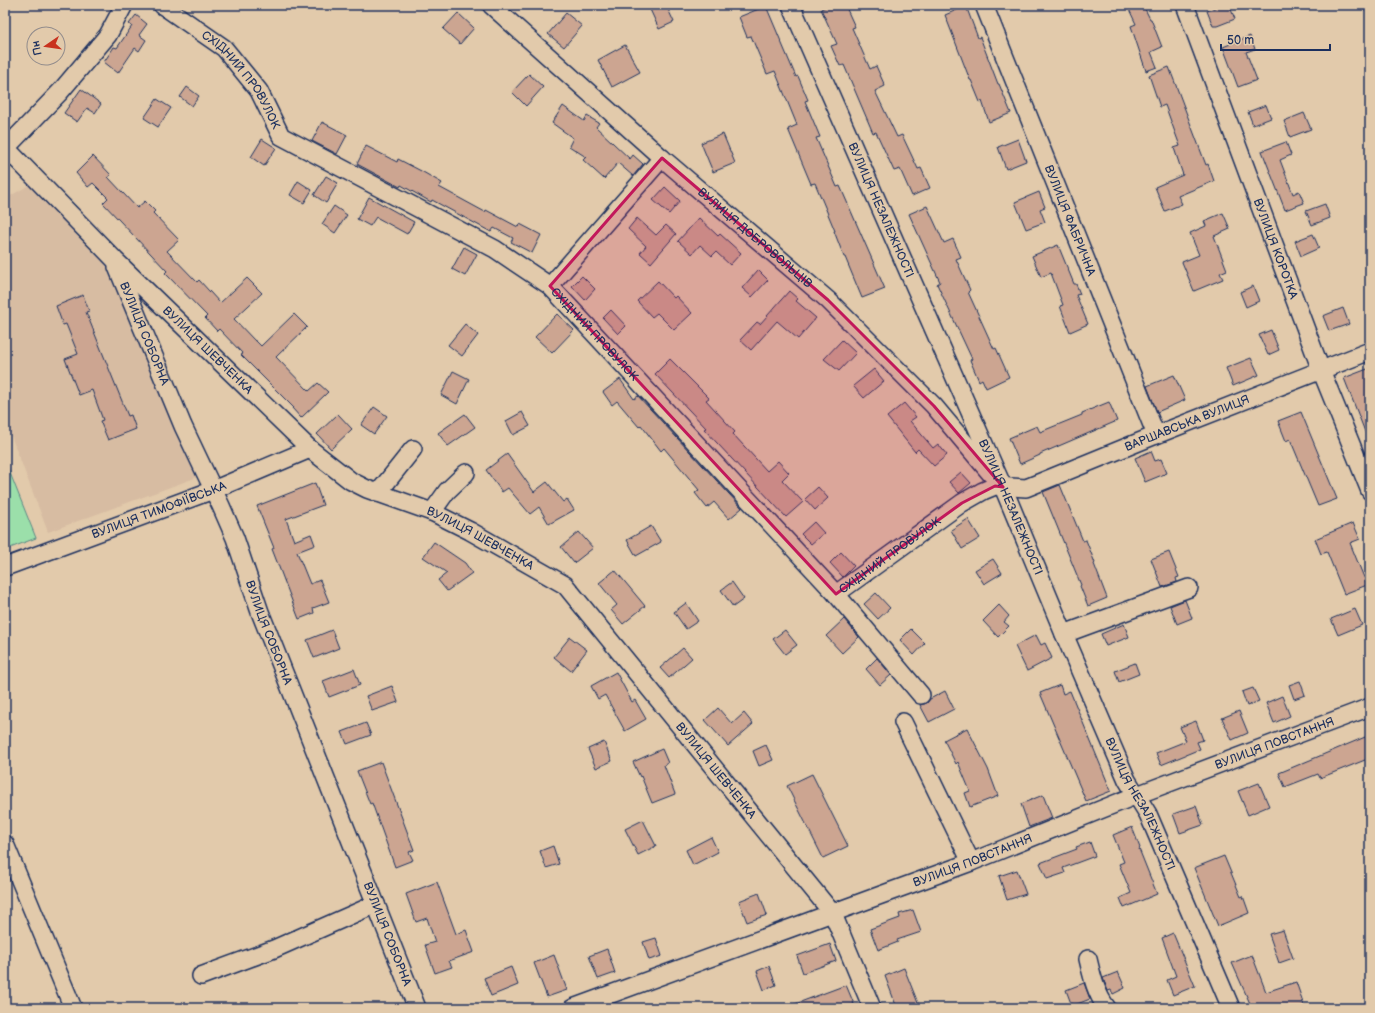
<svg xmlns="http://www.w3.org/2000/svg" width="1375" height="1013" viewBox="0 0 1375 1013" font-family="'Balsamiq Sans',sans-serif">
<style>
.built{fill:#d7bca2}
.green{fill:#9bdfaa;stroke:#5b8784}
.building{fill:#cca591;stroke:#1b2f5e}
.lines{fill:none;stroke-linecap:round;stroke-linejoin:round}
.minor-casing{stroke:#1b2f5e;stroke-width:20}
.minor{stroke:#e2caab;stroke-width:17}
.marked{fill:#c2185b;fill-opacity:0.2;stroke:#c2185b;stroke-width:3;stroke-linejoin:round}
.labels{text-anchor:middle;stroke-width:3;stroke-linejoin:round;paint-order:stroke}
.street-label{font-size:12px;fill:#1b2f5e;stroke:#e2caab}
</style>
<rect width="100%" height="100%" fill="#e2caab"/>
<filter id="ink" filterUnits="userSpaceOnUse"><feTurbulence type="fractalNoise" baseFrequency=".025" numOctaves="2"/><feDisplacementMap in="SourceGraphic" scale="8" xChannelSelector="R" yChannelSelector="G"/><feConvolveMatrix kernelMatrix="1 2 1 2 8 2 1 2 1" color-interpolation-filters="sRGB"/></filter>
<g filter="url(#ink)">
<path class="built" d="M38 180 130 282 203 475 48 532 5 420V199Z"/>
<path class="green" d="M8 468 36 538 5 550V469Z"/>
<g class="building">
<path d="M648 5H666L674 22 659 29Z"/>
<path d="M829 5H845L855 27 852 28 870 69 876 66 885 86 875 91 897 137 902 135 918 169 921 168 930 188 912 196 900 169 894 171 876 132 873 133 844 65 840 66 831 46 837 44 821 9Z"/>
<path d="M1127 5H1143L1150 19H1151L1162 47 1151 52 1157 67 1146 71 1131 26 1136 24Z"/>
<path d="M1222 5H1229L1235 19 1217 26H1213L1207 11Z"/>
<path d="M766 6 796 77 798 76 808 100 805 101 820 137 816 138 837 187 840 186 885 289 862 298 845 257H844L834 231H835L815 183 811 184 788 129 797 125 775 71 767 74 751 36 747 37 739 17Z"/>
<path d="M966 6 978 38 980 37 998 84H999L1011 113 989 122 982 101 980 102 971 80H970L945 15Z"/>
<path d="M458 13 474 28 460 44 443 29Z"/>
<path d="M566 13 582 26 564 47 548 34Z"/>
<path d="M136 15 147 24 139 35 146 40 139 51 135 48 118 73 104 62 114 47 117 48 132 26 129 24Z"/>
<path d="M1250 36 1255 49 1246 52 1257 80 1238 87 1223 47Z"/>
<path d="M625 45 640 72 612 87 598 60Z"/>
<path d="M1169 67 1206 165 1208 164 1214 181 1178 196 1182 204 1165 211 1155 187 1183 175 1174 148 1180 146 1165 105 1160 107 1149 75Z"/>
<path d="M529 74 543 87 526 106 512 92Z"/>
<path d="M187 87 199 96 192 106 180 97Z"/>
<path d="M81 89 101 104 95 113 87 108 77 122 64 113Z"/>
<path d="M157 99 171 108 158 127 144 118Z"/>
<path d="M1266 105 1271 118 1253 125 1248 112Z"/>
<path d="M563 106 584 121 587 116 599 123 596 127 630 159 633 155 643 164 633 176 618 163 604 179 583 160 586 157 569 146 573 138 552 123Z"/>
<path d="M1304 113 1311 129 1290 137 1284 121Z"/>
<path d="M322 122 347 135 337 154 312 141Z"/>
<path d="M723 134 735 163 713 172 701 143Z"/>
<path d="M262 139 276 148 264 166 251 157Z"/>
<path d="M1018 139 1026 161 1006 169 998 147Z"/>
<path d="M1286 142 1291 155 1280 160 1293 194 1299 191 1304 203 1285 210 1262 151Z"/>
<path d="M366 146 397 162 398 159 423 172 442 183 439 187 485 212 486 210 518 227 520 224 541 235 532 253 511 242 513 238 494 228 491 232 432 200 431 202 401 185 400 187 357 164Z"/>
<path d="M93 156 111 175 108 177 137 208 145 201 155 211 153 213 179 240 167 251 197 282 199 280 220 303 247 278 262 293 234 319 255 341H256L261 346 294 314 307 327 276 357 309 391 318 383 328 392 301 418 292 408 293 407 241 355 243 354 219 329 217 331 205 318 207 316 165 273 167 271 103 203 108 198 93 183 88 187 76 173Z"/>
<path d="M326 176 338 183 326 203 314 195Z"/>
<path d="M298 181 312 190 304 203 290 195Z"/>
<path d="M665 187 680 201 669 214 653 200Z"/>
<path d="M1039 192 1045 207 1040 209 1045 222 1026 229 1015 202Z"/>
<path d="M369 197 414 222 407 234 376 217 370 226 357 219Z"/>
<path d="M1325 204 1330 218 1312 225 1306 211Z"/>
<path d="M334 206 347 215 335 233 322 224Z"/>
<path d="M927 206 944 243 953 239 961 257 956 259 970 290 968 292 994 349 996 348 1009 377 986 388 982 379 979 381 970 360 972 359 937 284 940 282 909 214Z"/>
<path d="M1223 213 1230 229 1214 236 1227 270 1220 273 1223 279 1194 291 1182 262 1199 255 1190 233 1206 226 1204 221Z"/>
<path d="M637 218 656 235 666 225 676 234 651 263 640 253 646 246 628 229Z"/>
<path d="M699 218 718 236 720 234 741 253 730 265 716 252 712 256 700 245 692 254 678 241Z"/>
<path d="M1313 234 1319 248 1301 256 1295 241Z"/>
<path d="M1058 245 1074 284H1076L1080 294 1076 295 1088 324 1070 332 1060 306 1063 305 1051 273 1041 277 1032 256Z"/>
<path d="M464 247 477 254 465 276 452 269Z"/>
<path d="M758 270 768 280 752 297 742 288Z"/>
<path d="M582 276 595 289 585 300 572 286Z"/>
<path d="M658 281 674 298 676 296 692 313 674 330 657 313 652 317 637 301Z"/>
<path d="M1253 286 1259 301 1246 307 1240 292Z"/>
<path d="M789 291 798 299 796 301 816 318 798 339 777 321 751 350 740 340 757 322 760 324Z"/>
<path d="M83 295 89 311 86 312 128 416 131 415 136 429 108 440 100 421 103 420 92 390 79 395 65 359 78 354 66 324 63 325 56 306Z"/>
<path d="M1343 308 1349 324 1329 331 1323 316Z"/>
<path d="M611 310 626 326 618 334 603 318Z"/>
<path d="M557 314 574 330 552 353 535 337Z"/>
<path d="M465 324 478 335 462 356 448 345Z"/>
<path d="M1271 330 1279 350 1268 355 1259 335Z"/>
<path d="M842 340 856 353 839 371 824 359Z"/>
<path d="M1251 358 1259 375 1233 386 1226 368Z"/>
<path d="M670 359 709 398 706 400 735 432 733 434 767 471 778 461 789 473 782 480 803 502 786 517 704 429 706 428 655 374Z"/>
<path d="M1370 368V442H1369L1344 378Z"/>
<path d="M874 369 884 381 864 398 853 386Z"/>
<path d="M453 371 469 379 457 404 441 395Z"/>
<path d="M1174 375 1185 400 1157 412 1147 386Z"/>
<path d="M620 379 634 399 638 396 742 508 729 519 714 502 707 508 695 493 699 490 664 448 661 451 641 425 639 427 617 401 612 405 603 392Z"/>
<path d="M1109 402 1117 421 1040 454V455L1020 464 1009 438 1037 426 1040 432 1082 415V413Z"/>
<path d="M904 403 916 417 910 421 933 448 938 444 947 455 934 466 918 449 915 452 887 417Z"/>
<path d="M374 407 387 416 374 434 361 425Z"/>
<path d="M522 412 530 426 513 435 506 421Z"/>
<path d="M1301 412 1337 499 1318 506 1290 439 1286 441 1278 421Z"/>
<path d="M338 414 352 429 331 449 317 434Z"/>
<path d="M465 414 475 427 448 446 438 433Z"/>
<path d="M1151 451 1155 461 1161 459 1167 473 1145 482 1135 458Z"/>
<path d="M507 454 534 492 547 482 563 502 567 499 574 510 549 524 539 507 530 514 508 488 502 492 486 470Z"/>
<path d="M961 472 971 483 959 493 949 482Z"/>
<path d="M315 483 323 505 286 519 294 541 311 534 315 545 297 552 310 584 320 580 329 602 313 608 314 613 299 619 272 549 274 548 257 506Z"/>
<path d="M1060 485 1083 541 1086 540 1095 563 1094 564 1107 598 1088 606 1080 586 1081 585 1043 492Z"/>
<path d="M818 487 828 498 815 510 805 499Z"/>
<path d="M968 519 980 538 962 549 951 530Z"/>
<path d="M814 522 824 533 811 544 801 534Z"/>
<path d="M1353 523 1360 539 1350 543 1367 585 1344 594 1327 552 1321 554 1315 539Z"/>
<path d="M651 526 661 542 636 556 627 540Z"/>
<path d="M579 532 593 548 574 563 561 547Z"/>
<path d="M434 542 465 563 472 573 447 591 438 580 447 573 423 557Z"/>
<path d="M841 552 854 566 843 577 830 563Z"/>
<path d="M1169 552 1179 577 1176 578 1177 582 1162 587 1151 559Z"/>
<path d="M993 559 1002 573 984 584 975 570Z"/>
<path d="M615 570 645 606 623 624 611 610 617 605 599 583Z"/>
<path d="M732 582 744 599 733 607 721 590Z"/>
<path d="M876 593 890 608 878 619 864 604Z"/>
<path d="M1185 600 1192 618 1177 624 1170 606Z"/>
<path d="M686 603 698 621 686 629 674 612Z"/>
<path d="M999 605 1009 616 1004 622 1009 626 998 637 983 621Z"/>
<path d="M1355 609 1362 625 1338 635 1331 619Z"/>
<path d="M844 619 859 637 842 653 826 636Z"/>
<path d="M1124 624 1129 637 1106 646 1101 634Z"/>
<path d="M911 629 925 643 914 655 900 640Z"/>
<path d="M332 630 339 648 314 658 307 640Z"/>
<path d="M785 630 797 645 785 654 773 639Z"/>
<path d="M1036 635 1041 645 1045 643 1052 658 1027 671 1015 646Z"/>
<path d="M570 637 587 650 571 671 554 657Z"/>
<path d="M683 648 692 658 669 678 660 668Z"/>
<path d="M877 658 891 675 880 685 866 669Z"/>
<path d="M1135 663 1139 674 1119 682 1115 671Z"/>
<path d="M354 669 360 685 329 697 323 681Z"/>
<path d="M616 672 632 702 635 700 646 719 625 731 605 695 598 699 591 686Z"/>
<path d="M1300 681 1305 695 1294 699 1289 685Z"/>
<path d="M1060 685 1063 694 1070 691 1111 791 1086 801 1040 693Z"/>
<path d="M392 686 398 702 372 711 366 696Z"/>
<path d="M1253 688 1259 701 1247 706 1242 692Z"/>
<path d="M945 691 954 709 929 722 920 705 927 703 930 699Z"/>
<path d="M1282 696 1290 716 1274 723 1266 703Z"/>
<path d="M718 708 732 724 744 713 753 724 728 746 705 720Z"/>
<path d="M1239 711 1248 733 1232 740 1222 718Z"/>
<path d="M1196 721 1203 740 1197 742 1200 749 1161 765 1156 753 1186 741 1180 727Z"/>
<path d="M366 723 371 735 347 744 342 732Z"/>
<path d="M967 728 988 769 998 796 970 807 965 793 970 791 958 762 956 764 944 740Z"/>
<path d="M1370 735V758L1320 778 1318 774 1285 787 1279 773Z"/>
<path d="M604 742 612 761 596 768 588 749Z"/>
<path d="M766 745 773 760 759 766 753 751Z"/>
<path d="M662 749 668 763 664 765 675 794 652 803 641 776 640 777 633 762Z"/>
<path d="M381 762 414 850 409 852 413 860 395 867 372 803 370 804 357 771Z"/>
<path d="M812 774 848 846 823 858 787 786Z"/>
<path d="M1259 783 1269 806 1248 815 1238 791Z"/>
<path d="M1043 795 1052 818 1029 827 1021 804Z"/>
<path d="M1196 806 1203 825 1180 833 1173 814Z"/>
<path d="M643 820 656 846 638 855 625 829Z"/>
<path d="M1132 827 1140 848 1139 849 1157 894 1124 908 1120 898 1131 893 1119 864 1124 862 1113 835Z"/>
<path d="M711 837 718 852 693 865 686 850Z"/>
<path d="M1090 842 1095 856 1063 868 1065 873 1047 879 1040 863 1077 849 1076 847Z"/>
<path d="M553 846 559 864 546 868 540 851Z"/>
<path d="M1224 856 1241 897 1243 896 1249 913 1218 926 1194 868Z"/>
<path d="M1017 870 1026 894 1007 900 999 876Z"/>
<path d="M437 882 456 934 466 930 474 952 449 961 452 967 435 973 425 945 435 942 427 918 416 922 406 894Z"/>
<path d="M759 893 767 915 747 922 739 901Z"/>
<path d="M913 910 921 932 897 940 898 942 878 950 870 929 900 918 899 914Z"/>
<path d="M1283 930 1293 958 1279 963 1269 934Z"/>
<path d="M1173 933 1195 986 1173 995 1167 980 1176 976 1162 938Z"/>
<path d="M656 938 662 956 649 960 643 942Z"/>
<path d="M830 944 836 961 803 973 797 956Z"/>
<path d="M607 949 615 973 598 979 589 956Z"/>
<path d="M554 955 567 990 547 997 534 963Z"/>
<path d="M1252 955 1266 992 1296 982 1304 1005 1296 1008H1252L1232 963Z"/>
<path d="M769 966 776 985 764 990 757 971Z"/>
<path d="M511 967 518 985 491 996 484 978Z"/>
<path d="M904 968 920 1008H897L885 976Z"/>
<path d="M1118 972 1125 988 1113 994 1111 990 1108 991 1103 978Z"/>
<path d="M1084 983 1090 999 1072 1006 1066 990Z"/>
<path d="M846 985 854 1004 844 1008H788L787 1007Z"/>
</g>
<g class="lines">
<g class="minor-casing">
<g id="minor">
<path id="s1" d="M162 5 224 48 259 91 281 136 495 249 550 286 836 594 962 503 983 491 995 486 1026 488 1156 435 1370 351"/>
<path id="s2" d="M491 5 662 158 828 300 934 406 991 474"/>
<path id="s3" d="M791 5 1003 487 1064 634 1127 780 1148 814 1231 1008"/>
<path id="s4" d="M984 5 1156 435"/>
<path id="s5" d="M1185 5 1321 370 1370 491"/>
<path id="s6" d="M5 147 115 260 310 449 351 481 367 489 432 512 470 531 565 585 833 914 872 1008"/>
<path d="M6 148 60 92 108 35 124 5"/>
<path id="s7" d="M117 267 183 426 221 506 235 538 260 612 417 1008"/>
<path d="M550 286 662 158"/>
<path d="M378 493 413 449"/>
<path d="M432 512 447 491 466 473"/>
<path id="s8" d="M5 567 213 490 310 449"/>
<path d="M836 594 921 695"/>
<path d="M1064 634 1189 588"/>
<path d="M903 722 971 862"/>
<path d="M5 844 73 1008"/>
<path d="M1088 959C1092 976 1096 994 1107 1008"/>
<path d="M201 976 274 949 376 904"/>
<path id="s9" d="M573 1008 971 862 1137 795 1370 707"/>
</g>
</g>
<use href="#minor" class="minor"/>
</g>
</g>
<path class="marked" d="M662 158 828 300 934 406 1003 487 995 486 962 503 836 594 550 286Z"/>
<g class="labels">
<g class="street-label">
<text dy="4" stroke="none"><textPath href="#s1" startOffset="111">СХІДНИЙ ПРОВУЛОК</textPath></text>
<text dy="4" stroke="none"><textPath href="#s3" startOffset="224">ВУЛИЦЯ НЕЗАЛЕЖНОСТІ</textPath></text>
<text dy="4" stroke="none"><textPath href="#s4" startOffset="232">ВУЛИЦЯ ФАБРИЧНА</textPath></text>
<text dy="4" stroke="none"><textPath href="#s2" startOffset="352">ВУЛИЦЯ ДОБРОВОЛЬЦІВ</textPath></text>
<text dy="4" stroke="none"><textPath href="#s5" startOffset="260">ВУЛИЦЯ КОРОТКА</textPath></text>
<text dy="4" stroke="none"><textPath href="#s7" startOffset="72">ВУЛИЦЯ СОБОРНА</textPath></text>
<text dy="4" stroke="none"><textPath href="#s1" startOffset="555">СХІДНИЙ ПРОВУЛОК</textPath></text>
<text dy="4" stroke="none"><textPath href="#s6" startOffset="287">ВУЛИЦЯ ШЕВЧЕНКА</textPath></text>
<text dy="4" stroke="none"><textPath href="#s1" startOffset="1307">ВАРШАВСЬКА ВУЛИЦЯ</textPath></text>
<text dy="4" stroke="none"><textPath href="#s3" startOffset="548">ВУЛИЦЯ НЕЗАЛЕЖНОСТІ</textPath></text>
<text dy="4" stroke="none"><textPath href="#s8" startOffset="164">ВУЛИЦЯ ТИМОФІЇВСЬКА</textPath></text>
<text dy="4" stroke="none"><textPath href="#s6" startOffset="623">ВУЛИЦЯ ШЕВЧЕНКА</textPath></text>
<text dy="4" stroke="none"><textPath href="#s1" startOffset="976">СХІДНИЙ ПРОВУЛОК</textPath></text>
<text dy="4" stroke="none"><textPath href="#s7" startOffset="396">ВУЛИЦЯ СОБОРНА</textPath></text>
<text dy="4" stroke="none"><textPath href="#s9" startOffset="750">ВУЛИЦЯ ПОВСТАННЯ</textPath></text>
<text dy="4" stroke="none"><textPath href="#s6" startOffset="959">ВУЛИЦЯ ШЕВЧЕНКА</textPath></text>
<text dy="4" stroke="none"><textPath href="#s3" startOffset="872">ВУЛИЦЯ НЕЗАЛЕЖНОСТІ</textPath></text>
<text dy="4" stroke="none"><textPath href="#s9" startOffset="426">ВУЛИЦЯ ПОВСТАННЯ</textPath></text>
<text dy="4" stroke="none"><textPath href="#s7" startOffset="720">ВУЛИЦЯ СОБОРНА</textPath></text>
</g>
</g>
<rect width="1375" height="1013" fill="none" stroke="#e2caab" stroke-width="20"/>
<rect x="10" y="10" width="1355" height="993" fill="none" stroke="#1b2f5e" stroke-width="1.5" filter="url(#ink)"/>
<g transform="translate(46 46) rotate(257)"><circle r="19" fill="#e2caab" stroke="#928c8c"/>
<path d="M0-3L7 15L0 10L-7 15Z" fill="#c8321e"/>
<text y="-6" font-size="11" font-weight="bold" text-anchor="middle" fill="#1b2f5e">Пн</text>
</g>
<path d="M1221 44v6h109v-6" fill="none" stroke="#1b2f5e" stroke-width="2"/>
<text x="1227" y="44" font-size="12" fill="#1b2f5e" stroke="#e2caab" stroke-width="3" paint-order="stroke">50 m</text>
</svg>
